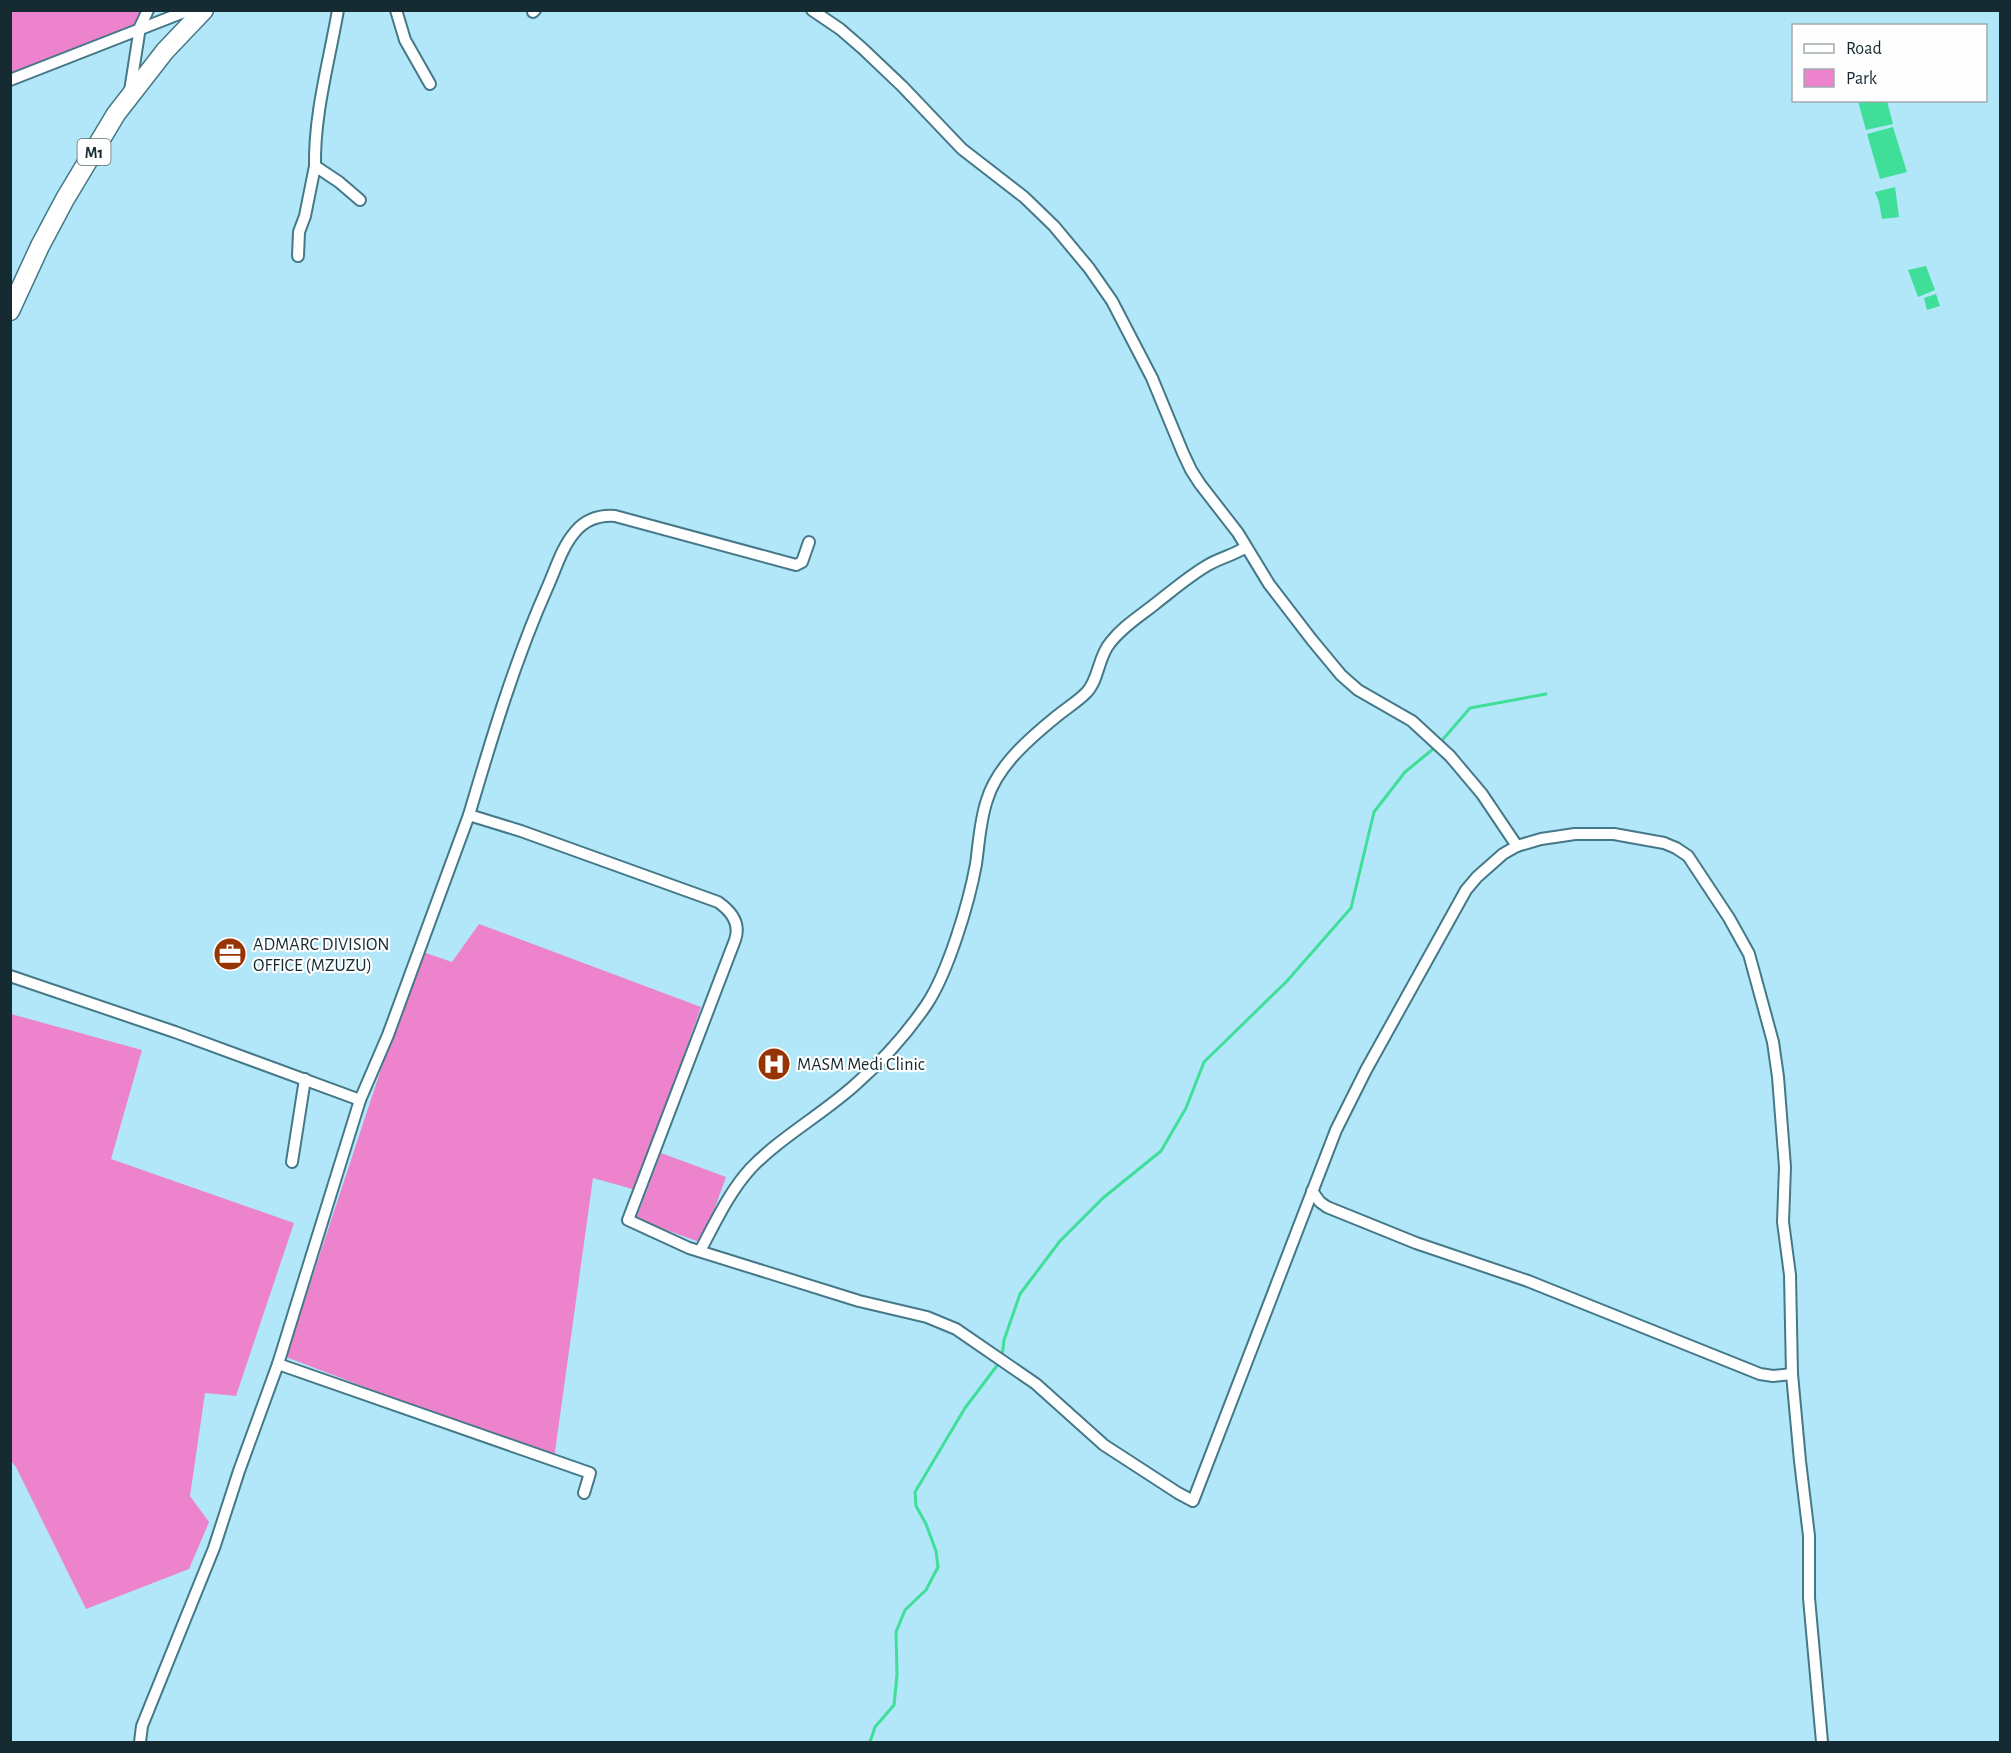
<svg xmlns="http://www.w3.org/2000/svg" width="2011" height="1753" viewBox="0 0 2011 1753" font-family="'Alegreya Sans',sans-serif">
<style>
.green{fill:#ec83cc}
.water{fill:#40df99}
.lines{fill:none;stroke-linecap:round;stroke-linejoin:round}
.stream{stroke:#40df99;stroke-width:3}
.minor-casing{stroke:#457888;stroke-width:14}
.trunk-casing{stroke:#457888;stroke-width:21}
.minor{stroke:#fff;stroke-width:10}
.trunk{stroke:#fff;stroke-width:18}
.labels{text-anchor:middle;stroke-width:4.5;stroke-linejoin:round;paint-order:stroke}
.shield{fill:#fefefe;stroke:#5b6a6e;stroke-width:1.5}
.shield-label{font-size:16px;font-weight:bold;fill:#152b31}
.poi-label{font-size:18px;fill:#152b31;stroke:#fefefe;text-anchor:start}
</style>
<rect width="100%" height="100%" fill="#b1e7f8"/>
<g class="green">
<path d="M11 11H145L138 26 11 75Z"/>
<path d="M479 924 701 1007 636 1190 593 1178 554 1459 286 1357 420 951 452 962Z"/>
<path d="M11 1014 142 1050 111 1159 294 1223 236 1396 205 1393 190 1496 209 1522 189 1569 86 1609 16 1467 11 1461Z"/>
<path d="M661 1153 726 1177 702 1243 636 1219Z"/>
</g>
<g class="water">
<path d="M1858 101H1887L1893 124 1866 130Z"/>
<path d="M1893 127 1907 172 1880 179 1867 134Z"/>
<path d="M1895 187 1899 217 1882 219 1879 202 1875 192Z"/>
<path d="M1926 266 1935 290 1918 297 1908 270Z"/>
<path d="M1936 294 1940 306 1927 310 1924 298Z"/>
</g>
<g class="lines">
<g class="stream">
<path d="M1002 1357 1004 1340 1020 1294 1060 1241 1103 1198 1161 1151 1186 1108 1204 1062 1287 981 1351 908 1374 812 1405 772 1438 745 1470 708 1546 694"/>
<path d="M870 1742 875 1727 894 1705 897 1675 896 1632 905 1610 926 1590 938 1567 936 1551 926 1524 916 1506 915 1492 965 1408 999 1363"/>
</g>
<g class="minor-casing">
<g id="minor">
<path d="M338 10C329 62 314 114 315 166L339 182 360 200"/>
<path d="M396 10 405 40 430 84"/>
<path d="M812 10 840 29 862 48 902 86 962 149 1024 197 1054 226 1089 268 1112 301 1152 378 1183 453 1191 470 1200 484 1238 533 1269 584 1312 640 1341 675 1358 690 1412 721 1450 756 1482 794 1517 846"/>
<path d="M533 12 535 10"/>
<path d="M10 80 189 10"/>
<path d="M130 91 140 27 148 10"/>
<path d="M298 256 299 232 305 216 315 166"/>
<path d="M469 815C492 737 515 660 548 586 556 568 562 547 575 532 585 520 599 515 615 516L796 565 802 562 809 542"/>
<path d="M10 976 175 1032 360 1100"/>
<path d="M292 1162 305 1079"/>
<path d="M1312 1191 1320 1202 1327 1207 1416 1243 1528 1281 1760 1374 1773 1376 1792 1374"/>
<path d="M700 1251C715 1223 729 1192 751 1168 782 1136 823 1114 856 1084 881 1062 908 1032 927 1004 948 972 969 903 976 864 979 843 980 820 987 800 997 766 1030 738 1057 716 1067 708 1078 701 1086 693 1099 680 1098 657 1110 643 1122 627 1140 616 1155 604 1173 590 1189 576 1208 565 1220 558 1234 555 1246 547"/>
<path d="M278 1364 590 1473 584 1493"/>
<path d="M140 1742 142 1726 214 1548 239 1471 278 1364 360 1100 388 1035 469 815 521 831 718 902C731 911 741 923 735 940L628 1220 689 1248 859 1301 927 1317 956 1329 1036 1384 1104 1445 1178 1493 1193 1501 1336 1130 1366 1070 1466 890 1477 877 1503 854 1517 846 1541 839 1575 834H1614L1664 843 1676 848 1688 856 1729 918 1749 954 1773 1042 1778 1077 1785 1167 1783 1222 1790 1275 1792 1374 1800 1461 1809 1536V1598L1822 1742"/>
</g>
</g>
<g class="trunk-casing">
<path id="trunk" d="M10 311 40 246 65 199 116 114 165 51 204 10"/>
</g>
<use href="#minor" class="minor"/>
<use href="#trunk" class="trunk"/>
</g>
<defs>
<g id="office-disc" transform="scale(1.725)"><circle r="9.5" fill="#983304" stroke="#fefefe"/><path d="M-6-3h4V-5.5h4V-3h4V5H-6ZM-1-4.5V-3h2v-1.5ZM-6 0V1H6V0Z" fill="#fff"/></g>
<g id="hospital-disc" transform="scale(1.725)"><circle r="9.5" fill="#983304" stroke="#fefefe"/><path d="M-5-5h3v3.5h4V-5h3V5h-3V1.5h-4V5h-3Z" fill="#fff"/></g>
</defs>
<g fill-rule="evenodd">
<use href="#office-disc" x="230" y="954"/>
<use href="#hospital-disc" x="774" y="1064"/>
</g>
<g class="labels">
<rect class="shield" x="77.5" y="139" width="33" height="26" rx="4.5"/>
<g class="shield-label">
<text x="94" y="158">M1</text>
</g>
<g class="poi-label">
<text x="253" y="950">ADMARC DIVISION<tspan x="253" dy="21">OFFICE (MZUZU)</tspan></text>
<text x="797" y="1070">MASM Medi Clinic</text>
</g>
</g>
<rect width="2011" height="1753" fill="none" stroke="#152b31" stroke-width="24"/>
<rect x="1792" y="24" width="195" height="78" fill="#fefefe" stroke="#a1aaac" stroke-width="1.5"/>
<rect x="1804" y="44" width="30" height="9" fill="#ffffff" stroke="#a1aaac" stroke-width="1.5"/>
<text x="1846" y="54" font-size="18" fill="#152b31">Road</text>
<rect x="1804" y="69" width="30" height="18" fill="#ec83cc" stroke="#a1aaac" stroke-width="1.5"/>
<text x="1846" y="84" font-size="18" fill="#152b31">Park</text>
</svg>
